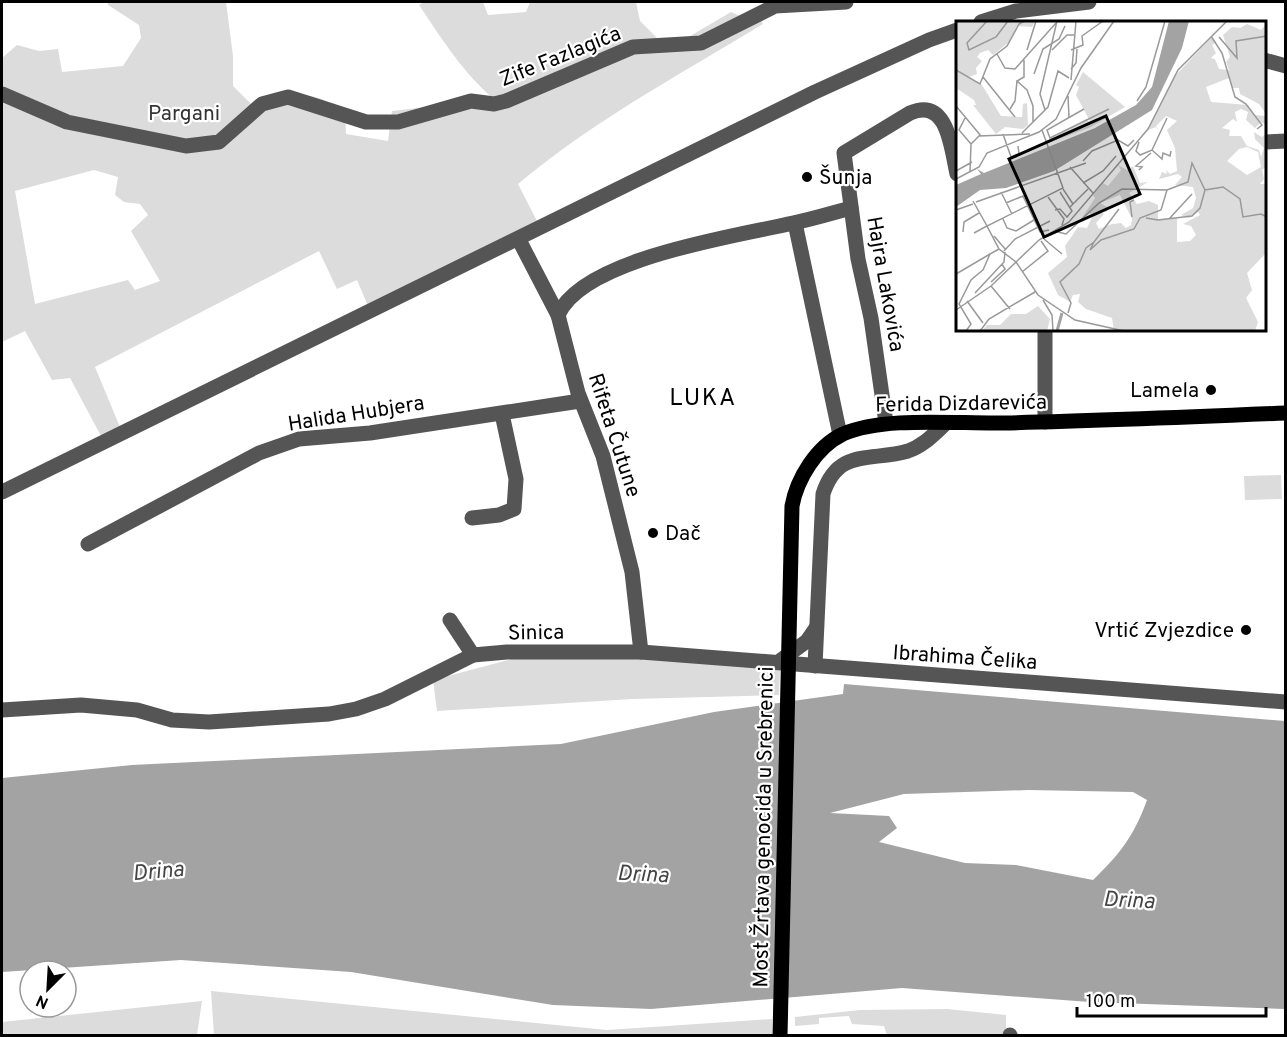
<svg xmlns="http://www.w3.org/2000/svg" width="1287" height="1037" viewBox="0 0 1287 1037" font-family="Overpass,sans-serif">
<style>
.green{fill:#dcdcdc;fill-rule:evenodd}
.water{fill:#a3a3a3;fill-rule:evenodd}
.lines{fill:none;stroke-linecap:round;stroke-linejoin:round}
.minor{stroke:#555;stroke-width:15}
.major{stroke:#000;stroke-width:15}
.poi-dot{fill:#000;stroke:#fff;stroke-width:2}
.labels{text-anchor:middle;stroke-width:4.5;stroke-linejoin:round;paint-order:stroke}
.street-label{font-size:21px;fill:#000;stroke:#fff}
.park-label{font-size:21px;fill:#333;stroke:#fff}
.poi-label{font-size:21px;fill:#000;stroke:#fff;text-anchor:start}
.water-label{font-size:22px;font-style:italic;fill:#444;stroke:#fff}
.quarter-label{font-size:24px;letter-spacing:1.5px;fill:#000;stroke:#fff}
.inset-river{fill:none;stroke:#a3a3a3;stroke-width:3}
.inset-road{fill:none;stroke:#999;stroke-width:1.5}
.view{fill:#000;fill-opacity:0.15;stroke:#000;stroke-width:3}
.inset-edge{fill:none;stroke:#000;stroke-width:3}
</style>
<rect width="100%" height="100%" fill="#fff"/>
<g class="green">
<path d="M108 2H226L233 56V86L252 105C297 89 301 91 345 108L346 134 388 141 392 111 494 99C463 73 442 39 419 5L424 2H483L488 15 526 12 530 2H636L640 21 668 49 731 12 740 16 754 8 763 24C679 75 593 121 518 184L537 221 368 306 357 280 337 289 319 251 95 367 120 427 101 436 70 378 52 380 25 331 2 342V58L17 45 39 51 58 49 62 72 123 66 141 38 139 25 108 5ZM94 170 118 177 115 195 124 202 140 204 148 215 131 231 160 281 135 290 128 280 35 304 15 191Z"/>
<path d="M1281 475 1282 499 1245 500 1244 476Z"/>
<path d="M523 656 639 659 780 668 779 695 632 699 437 711 433 680Z"/>
<path d="M211 991 607 1030 772 1019V1035H214Z"/>
<path d="M202 1001 197 1035H2V1022Z"/>
<path d="M947 1009 1006 1015V1035H887L884 1026 852 1024 849 1016 819 1018V1024L795 1026V1017L860 1010Z"/>
</g>
<path class="water" d="M844 684 1285 721V1009L1090 1002 902 988 651 1009 553 1005 351 972 181 960 2 972V778L132 765 561 744 714 712 843 694ZM1028 790 1133 792 1147 800C1134 836 1120 854 1093 880L1016 865 965 863 879 842 897 828 889 816 830 813 904 794Z"/>
<g class="lines">
<g class="minor">
<path d="M981 22 1016 11 1089 2"/>
<path d="M1264 60 1286 66"/>
<path d="M2 94 67 122 186 146 219 142 262 104 288 97 366 122H398L471 101 494 104 506 101 633 47 701 43 775 6 846 2"/>
<path d="M1264 142 1286 141"/>
<path d="M795 223 840 435"/>
<path d="M519 240 558 315 578 393 603 456 632 572 641 652"/>
<path d="M558 315C583 258 737 236 793 223 813 219 832 213 851 208"/>
<path d="M1045 330V422"/>
<path d="M886 423 871 318 858 259 844 153 910 113C948 97 951 148 957 174"/>
<path d="M2 492 815 92 929 40 957 30"/>
<path d="M472 518 499 515 514 509 516 479 502 414"/>
<path d="M88 544 259 453 299 439 370 433 580 401"/>
<path d="M450 620 473 655 507 652H641L1286 702"/>
<path d="M781 660 807 641 816 628"/>
<path d="M815 666 823 494C838 447 872 462 908 451 923 446 933 435 945 424"/>
<path d="M2 710 81 705 137 710 172 720 209 722 329 714 356 709 385 699 473 655"/>
<path d="M1010 1035V1036"/>
</g>
<path class="major" d="M780 1036 792 506C797 479 816 447 843 434 884 416 957 424 1004 423 1098 421 1192 417 1286 413"/>
</g>
<g class="poi-dot">
<circle cx="807" cy="177" r="6"/>
<circle cx="1211" cy="390" r="6"/>
<circle cx="653" cy="533" r="6"/>
<circle cx="1246" cy="630" r="6"/>
</g>
<g class="labels">
<g class="street-label">
<text transform="translate(560 56) rotate(-22)" y="7">Zife Fazlagića</text>
<text transform="translate(886 284) rotate(80)" y="7">Hajra Lakovića</text>
<text transform="translate(961 403) rotate(-1)" y="7">Ferida Dizdarevića</text>
<text transform="translate(356 413) rotate(-9)" y="7">Halida Hubjera</text>
<text transform="translate(615 435) rotate(72)" y="7">Rifeta Čutune</text>
<text transform="translate(536 632) rotate(-1)" y="7">Sinica</text>
<text transform="translate(965 657) rotate(4)" y="7">Ibrahima Čelika</text>
<text transform="translate(763 827) rotate(-89)" y="7">Most Žrtava genocida u Srebrenici</text>
</g>
<g class="park-label">
<text x="184" y="120">Pargani</text>
</g>
<g class="poi-label">
<text x="819" y="184">Šunja</text>
<text x="1199" y="397" text-anchor="end">Lamela</text>
<text x="665" y="540">Dač</text>
<text x="1234" y="637" text-anchor="end">Vrtić Zvjezdice</text>
</g>
<g class="water-label">
<text transform="translate(158 870) rotate(-5)" y="8">Drina</text>
<text transform="translate(643 873) rotate(3)" y="8">Drina</text>
<text transform="translate(1129 899) rotate(3)" y="8">Drina</text>
</g>
<g class="quarter-label">
<text x="703" y="405">LUKA</text>
</g>
</g>
<g transform="translate(956 21)">
<rect width="310" height="310" fill="#fff"/>
<path d="M0 0H79L76 6 61 5 53 21 37 34 32 29 24 32 21 36 26 40 20 47 21 53 13 56 0 49ZM291 3 305 9 310 3V93L303 83 284 73 283 67H276L273 57 250 66 255 81 292 84 299 94 310 95V104L305 101 299 107 290 99 292 91 285 88 279 91 281 101 277 98 266 107 274 109 273 115H285L291 125 303 129 305 136 308 127 299 118 298 111 306 116 310 113V146L306 149 308 158 304 163H310V232L291 252 296 269 290 277 302 301 299 310H158L156 297 130 288 122 281 124 273 117 274 114 281 102 274 92 252 111 236 109 225 122 206 131 207 137 194 133 192 126 197 139 177 137 174 147 162 152 165 165 149 162 144 171 149 177 145 184 162 192 161 173 172 181 183 193 180 202 184V198L221 197V221L234 220 240 214 235 205 227 203 244 194 242 191 233 197 225 194 237 187 240 177 237 166 219 164 226 156 222 153 203 158 206 151 211 153 210 149 214 153 221 150 219 127 211 109 221 100 210 95 200 105 204 110 200 106 192 109 217 57 255 17 260 21 256 24 260 32 255 37 259 38 263 48 273 49 270 41 274 36 267 14 276 6 284 7ZM291 126 302 131 305 146 291 154 271 140 283 128ZM164 174 176 198 175 204 170 207 165 202 156 203 143 208 140 202 148 193 145 190 150 191 153 187 144 182ZM0 50 26 64 45 95 66 96 67 83 71 82 72 104 67 108 49 106 40 113 17 84H20L18 79 0 67ZM127 51 169 86 135 106 92 122 91 120 131 98 136 104 120 74 123 66 120 64ZM82 285 94 298 91 310H26L31 304H44L55 293H70Z" fill="#dcdcdc" fill-rule="evenodd"/>
<path d="M213 0H233L226 27 196 89 98 150 50 167 24 169 0 186V164L25 153 21 148 28 152 139 107 180 84 196 66Z" fill="#a3a3a3"/>
<path class="inset-river" d="M101 310 106 292"/>
<path class="inset-road" d="M31 0 11 22 13 29 40 16 52 0M255 15 266 32 279 76 290 83 306 104 301 108M263 16 281 37 280 20 311 15M71 29 80 0M96 29 111 14H118M115 29 127 24 126 15 147 0M41 33 49 47 59 48 100 2M68 37V56L61 60 71 69 77 85V102M115 48 120 42 121 28M0 49 24 63 34 38 51 25 63 3 68 0M78 53 87 28 103 18 109 5M27 56 59 96M115 59 120 0M112 75 113 96M181 80 190 66 209 0M0 85 25 115M54 88 59 80 61 60M128 88 91 109 94 117 153 88M89 89 84 73 101 0M9 97 3 109 15 123M66 112 92 86 102 50 113 57M47 113 55 136 63 133 62 125M183 121 180 130 184 134 196 129 206 138 207 132 214 135 215 130M196 129 211 97M127 140 136 130 162 119 172 125 178 119M114 146 137 172M183 149 186 146 180 145 195 132M0 150 16 141M14 151 15 123 23 115 74 113M0 158 23 146 31 132 83 111 100 98 125 47 158 0M127 162 147 150 160 135M107 168 117 183M211 169 232 161 236 142 249 169M45 171 56 193M92 176 108 198 106 204M17 180 31 205 18 212M20 181 130 142M50 182 67 175 84 211 93 209M114 186 132 168M0 189 17 183M99 189 104 188 111 196 116 190 104 171M176 196 174 181 178 179M190 197 202 199 236 195 244 187 249 169 267 166 284 178 287 196 305 193 311 196M47 198 51 207 60 210 78 199M213 198 236 173M7 211 8 201 23 192M102 211 110 213 143 182 166 168 211 169 205 189 184 197 178 208 145 219 134 229 138 221 130 227 123 243 104 261 115 282 112 292M38 215 50 229M88 218 106 233M138 221 163 188M48 230 59 218 94 200M27 249 34 233 43 228M66 251 92 230 85 220M0 253 34 233M35 261 49 248 46 243M35 265 54 288M19 272 48 241 49 231M87 279 96 294 97 310M11 280 27 302M0 289 35 265 60 241 43 228 31 205 107 167 86 109M10 310 15 303 3 283 15 259 28 248M24 310 33 298 79 271M168 310 119 299 82 274 60 241 83 219 113 201 192 108 222 49 271 0"/>
<path class="view" d="M150 95 184 173 88 216 53 138Z"/>
<rect width="310" height="310" class="inset-edge"/>
</g>
<rect width="1287" height="1037" fill="none" stroke="#000000" stroke-width="6"/>
<g transform="translate(48 989) rotate(204)"><circle r="28" fill="#ffffff" stroke="#999999" stroke-width="1.5"/>
<path d="M0-4.5L10 22L0 15L-10 22Z" fill="#000000"/>
<text y="-9" font-size="16" font-weight="bold" text-anchor="middle" fill="#000000">N</text>
</g>
<path d="M1077 1007v9h189v-9" fill="none" stroke="#000000" stroke-width="3"/>
<text x="1086" y="1007" font-size="18" fill="#000000" stroke="#ffffff" stroke-width="4.5" paint-order="stroke">100 m</text>
</svg>
